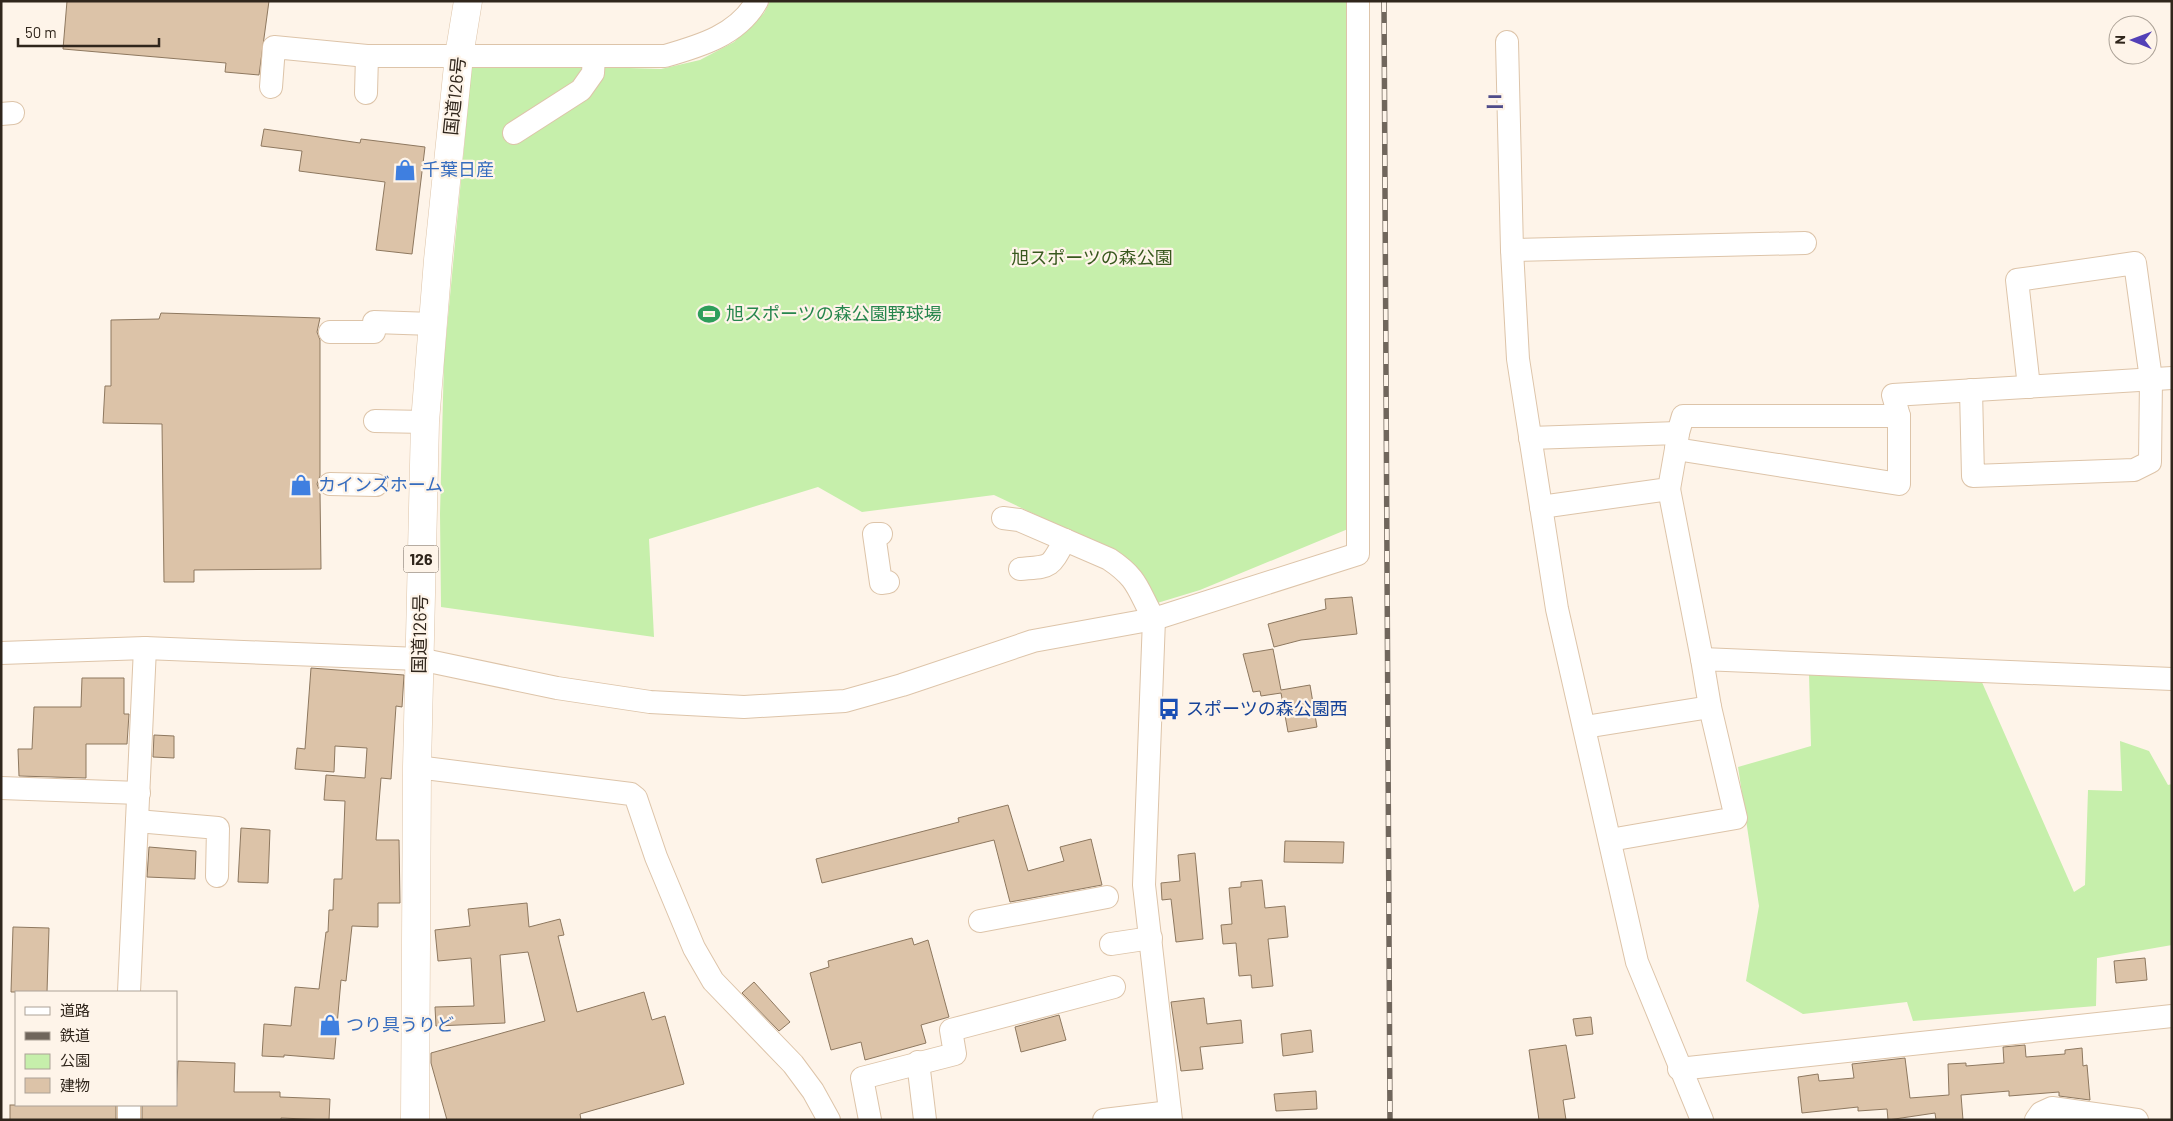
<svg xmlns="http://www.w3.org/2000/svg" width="2173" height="1121" viewBox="0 0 2173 1121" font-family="Barlow,'Noto Sans JP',sans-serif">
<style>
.green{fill:#c6efab}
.building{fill:#dcc3a8;stroke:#8e785f}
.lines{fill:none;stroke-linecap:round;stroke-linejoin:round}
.minor-casing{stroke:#ddc4a9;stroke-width:24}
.highway-casing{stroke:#ddc4a9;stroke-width:29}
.minor{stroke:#fff;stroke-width:22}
.highway{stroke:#fff;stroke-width:28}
.rail-casing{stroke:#70665c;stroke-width:5.5}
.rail{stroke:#fef4e9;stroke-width:4;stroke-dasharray:11;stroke-linecap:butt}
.labels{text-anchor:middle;stroke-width:4.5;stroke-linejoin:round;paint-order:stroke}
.shield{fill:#fef4e9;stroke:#6e645a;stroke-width:1}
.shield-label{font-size:16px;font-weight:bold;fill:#30261c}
.street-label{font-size:18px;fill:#30261c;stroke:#fef4e9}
.shop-label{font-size:18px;fill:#366cbe;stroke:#fef4e9;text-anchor:start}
.park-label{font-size:18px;fill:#38581e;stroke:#fef4e9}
.leisure-label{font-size:18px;fill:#27864d;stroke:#fef4e9;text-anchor:start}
.transit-label{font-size:18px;fill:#164399;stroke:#fef4e9;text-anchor:start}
.quarter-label{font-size:20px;font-weight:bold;fill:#4f4c8a;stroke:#fef4e9}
</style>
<rect width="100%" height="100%" fill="#fef4e9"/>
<g class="green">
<path d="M770 1H1348V529L1200 590 1154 604 1123 556 994 495 862 512 818 487 649 539 654 637 441 607 440 514 444 360 472 63 661 69 700 60 734 42 764 13Z"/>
<path d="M1809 675 1981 680 2074 892 2085 885 2088 790 2122 791 2120 741 2149 751 2168 785 2172 784V945L2097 958 2096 1006 1913 1021 1907 1002 1803 1014 1746 981 1759 906 1738 767 1811 746Z"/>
</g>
<g class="building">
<path d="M67 1H269L259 75 225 72 226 63 63 49Z"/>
<path d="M264 129 360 143 361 139 425 147 412 254 376 250 385 182 299 171 302 151 261 146Z"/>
<path d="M161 313 320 318 317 332 320 340V476L317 484 320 492 321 569 194 570V582H164L162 424 103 423 105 386H111V320L159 319Z"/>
<path d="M1352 597 1357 634 1301 640 1274 647 1268 624 1326 609 1325 599Z"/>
<path d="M1273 649 1281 690 1310 685 1317 727 1288 732 1281 693 1261 696 1260 691 1253 692 1243 654Z"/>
<path d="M311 668 404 675 402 707 396 706 391 779 381 778 376 840H399L400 903H378V927L352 926 346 981 341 980 334 1059 284 1055V1057L262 1056 264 1024 291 1026 295 987 319 989 326 932H328L329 910H333L334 879H342L345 801 324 800 326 775 365 778 367 748 335 746 334 772 295 769 297 748 305 749Z"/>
<path d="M82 678H124V714H129L127 744H86V778L19 776 18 749H32L34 707H81Z"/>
<path d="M154 735 174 736V758L153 757Z"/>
<path d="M1008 805 1028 871 1064 861 1060 847 1091 839 1102 885 1010 902 994 840 822 883 816 859 959 822 958 818Z"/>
<path d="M241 828 270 830 268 883 238 882Z"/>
<path d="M1285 841 1344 842 1343 863 1284 862Z"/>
<path d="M149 847 196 851 195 879 147 877Z"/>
<path d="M1195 853 1203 939 1176 942 1171 899 1162 900 1161 883 1180 881 1178 855Z"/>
<path d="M1262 880 1265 908 1285 906 1288 937 1268 939 1273 986 1252 988 1251 975 1239 976 1236 943 1223 944 1221 925 1232 924 1229 888 1241 887V882Z"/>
<path d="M527 903 529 927 560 919 564 935 558 936 577 1012 644 992 652 1020 665 1016 684 1084 580 1114 581 1120H447L431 1063V1053L545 1021 528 952 500 955 505 1023 436 1026 435 1007 474 1006 471 958 438 961 435 930 470 926 468 909Z"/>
<path d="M13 927 49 928 47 992H11Z"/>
<path d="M912 938 914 945 928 940 949 1017 921 1025 926 1043 865 1060 861 1042 831 1050 810 973 829 967 828 961Z"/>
<path d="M2145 958 2147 980 2116 983 2114 961Z"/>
<path d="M754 982 790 1022 779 1031 742 993Z"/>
<path d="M1204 998 1207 1024 1241 1020 1243 1043 1200 1047 1203 1069 1181 1071 1171 1002Z"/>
<path d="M1059 1015 1066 1040 1021 1052 1015 1027Z"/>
<path d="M1591 1017 1593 1034 1576 1036 1573 1019Z"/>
<path d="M1311 1030 1313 1052 1283 1056 1281 1034Z"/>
<path d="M1566 1045 1575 1098 1563 1100 1566 1120H1539L1529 1050Z"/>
<path d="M2025 1045 2026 1057 2065 1054V1050L2082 1048 2083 1066 2087 1065 2090 1100 2059 1096V1092L2009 1096V1091L1961 1095 1963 1120H1936L1935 1113 1888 1120 1887 1109 1858 1111V1107L1802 1113 1798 1077 1818 1074 1819 1081 1854 1078 1852 1064 1905 1058 1910 1098 1949 1095 1948 1064 1966 1063V1066L2004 1063 2003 1047Z"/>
<path d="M178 1061 235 1063 234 1092H280V1097L330 1099 329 1120 281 1118V1120H142V1105H176Z"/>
<path d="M1316 1091 1317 1109 1276 1111 1274 1094Z"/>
<rect x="10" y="1105" width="106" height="15"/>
</g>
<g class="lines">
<g class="minor-casing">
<g id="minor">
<path d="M1507 42 1512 250 1518 359 1557 609 1637 962 1702 1120"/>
<path d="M271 87 274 47 367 56H665C700 46 738 35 757 1"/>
<path d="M366 93 367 56"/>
<path d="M1 114 13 113"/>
<path d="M514 133 581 90 593 73 594 56"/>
<path d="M1512 250 1805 243"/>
<path d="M374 322 433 324"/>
<path d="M330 332H374"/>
<path d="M1971 390 1973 476 2134 470 2150 462 2151 379 2135 263 2017 280 2029 387"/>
<path d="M375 421 425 422"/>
<path d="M1678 433 1683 416H1899L1893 395 2172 378"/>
<path d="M1530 438 1678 433 1676 449 1899 484V416"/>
<path d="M330 484 376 485"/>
<path d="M1669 489 1702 659"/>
<path d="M1541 507 1669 489 1676 449"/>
<path d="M1003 518 1019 520 1109 559C1139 579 1137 589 1154 619L1144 885 1171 1120"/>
<path d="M881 534H874L881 583 888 582"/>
<path d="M1020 569C1052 566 1049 569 1065 540"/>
<path d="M1 653 145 648 419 659 557 688 650 702 744 707 845 701 902 685 1033 641 1154 619 1358 554V1"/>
<path d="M1585 727 1710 707"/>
<path d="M417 767 631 794 636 798 656 857 694 948 713 981 793 1064 813 1091 829 1120"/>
<path d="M1 788 139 793"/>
<path d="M137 821 218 828 217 876"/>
<path d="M1610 840 1736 818 1710 707 1702 659 2172 679"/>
<path d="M980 921 1107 897"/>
<path d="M1111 944 1151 938"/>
<path d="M129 992 145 648"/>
<path d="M918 1062 925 1120"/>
<path d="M1679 1069 2172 1016"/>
<path d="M129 1120V1105"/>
<path d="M870 1120 862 1078 955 1054 951 1030 1114 987"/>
<path d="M1104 1120 1170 1112"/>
<path d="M2036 1120 2041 1113 2052 1108 2137 1120"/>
</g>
</g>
<g class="highway-casing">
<path id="highway" d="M415 1120 417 767 425 422 438 260 459 56 468 1"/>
</g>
<use href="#minor" class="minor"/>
<use href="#highway" class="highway"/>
<g class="rail-casing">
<path id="rail" d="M1384 1 1390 1120"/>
</g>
<use href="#rail" class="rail"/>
</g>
<defs>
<g id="shop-bare" transform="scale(1.725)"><path d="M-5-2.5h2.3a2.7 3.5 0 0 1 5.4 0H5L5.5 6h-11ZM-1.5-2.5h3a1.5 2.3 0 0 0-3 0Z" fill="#3f7fe0" stroke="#fef4e9" stroke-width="2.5" paint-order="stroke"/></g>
<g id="stadium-bare" transform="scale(1.725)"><path d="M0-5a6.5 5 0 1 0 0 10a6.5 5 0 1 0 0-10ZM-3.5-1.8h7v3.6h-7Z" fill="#2e9e5b" stroke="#fef4e9" stroke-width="2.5" paint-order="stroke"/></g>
<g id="bus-bare" transform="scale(1.725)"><path d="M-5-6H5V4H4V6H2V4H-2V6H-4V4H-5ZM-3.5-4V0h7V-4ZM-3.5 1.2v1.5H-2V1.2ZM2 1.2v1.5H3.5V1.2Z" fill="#1a4fb4" stroke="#fef4e9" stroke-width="2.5" paint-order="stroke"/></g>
</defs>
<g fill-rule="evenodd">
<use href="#shop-bare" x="405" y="170"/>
<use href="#stadium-bare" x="709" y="314"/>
<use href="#shop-bare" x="301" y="485"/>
<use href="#bus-bare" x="1169" y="709"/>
<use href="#shop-bare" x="330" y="1025"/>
</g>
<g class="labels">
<rect class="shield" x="403.5" y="545.5" width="35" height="27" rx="4"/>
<g class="shield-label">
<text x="421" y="565">126</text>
</g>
<g class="street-label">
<text transform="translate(455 96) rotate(-84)" y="6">国道126号</text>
<text transform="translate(420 634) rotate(-89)" y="6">国道126号</text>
</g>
<g class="shop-label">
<text x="422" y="176">千葉日産</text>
<text x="318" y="491">カインズホーム</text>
<text x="346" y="1031">つり具うりど</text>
</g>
<g class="park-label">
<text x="1092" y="264">旭スポーツの森公園</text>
</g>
<g class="leisure-label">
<text x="726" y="320">旭スポーツの森公園野球場</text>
</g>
<g class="transit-label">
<text x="1186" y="715">スポーツの森公園西</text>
</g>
<g class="quarter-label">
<text x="1495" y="109">ニ</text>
</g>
</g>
<rect width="2173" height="1121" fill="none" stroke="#30261c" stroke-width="5"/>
<rect x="15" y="991" width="162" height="115" fill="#fef4e9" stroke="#aca297"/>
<rect x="25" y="1007" width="25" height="8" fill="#ffffff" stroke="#aca297"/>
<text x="60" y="1016" font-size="15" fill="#30261c">道路</text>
<rect x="25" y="1032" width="25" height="8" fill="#70665c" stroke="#aca297"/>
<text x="60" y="1041" font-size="15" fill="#30261c">鉄道</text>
<rect x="25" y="1054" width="25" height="15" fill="#c6efab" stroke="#aca297"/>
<text x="60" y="1066" font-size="15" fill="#30261c">公園</text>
<rect x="25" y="1078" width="25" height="15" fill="#dcc3a8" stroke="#aca297"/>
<text x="60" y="1091" font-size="15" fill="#30261c">建物</text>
<g transform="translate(2133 40) rotate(271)"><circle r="24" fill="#fef4e9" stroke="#aca297"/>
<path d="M0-4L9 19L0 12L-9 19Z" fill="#5340b7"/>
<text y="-8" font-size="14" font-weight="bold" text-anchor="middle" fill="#30261c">N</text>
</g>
<path d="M18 38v8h141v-8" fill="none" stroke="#30261c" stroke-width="2.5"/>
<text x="25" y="38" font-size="15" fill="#30261c" stroke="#fef4e9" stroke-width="4" paint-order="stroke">50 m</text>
</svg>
